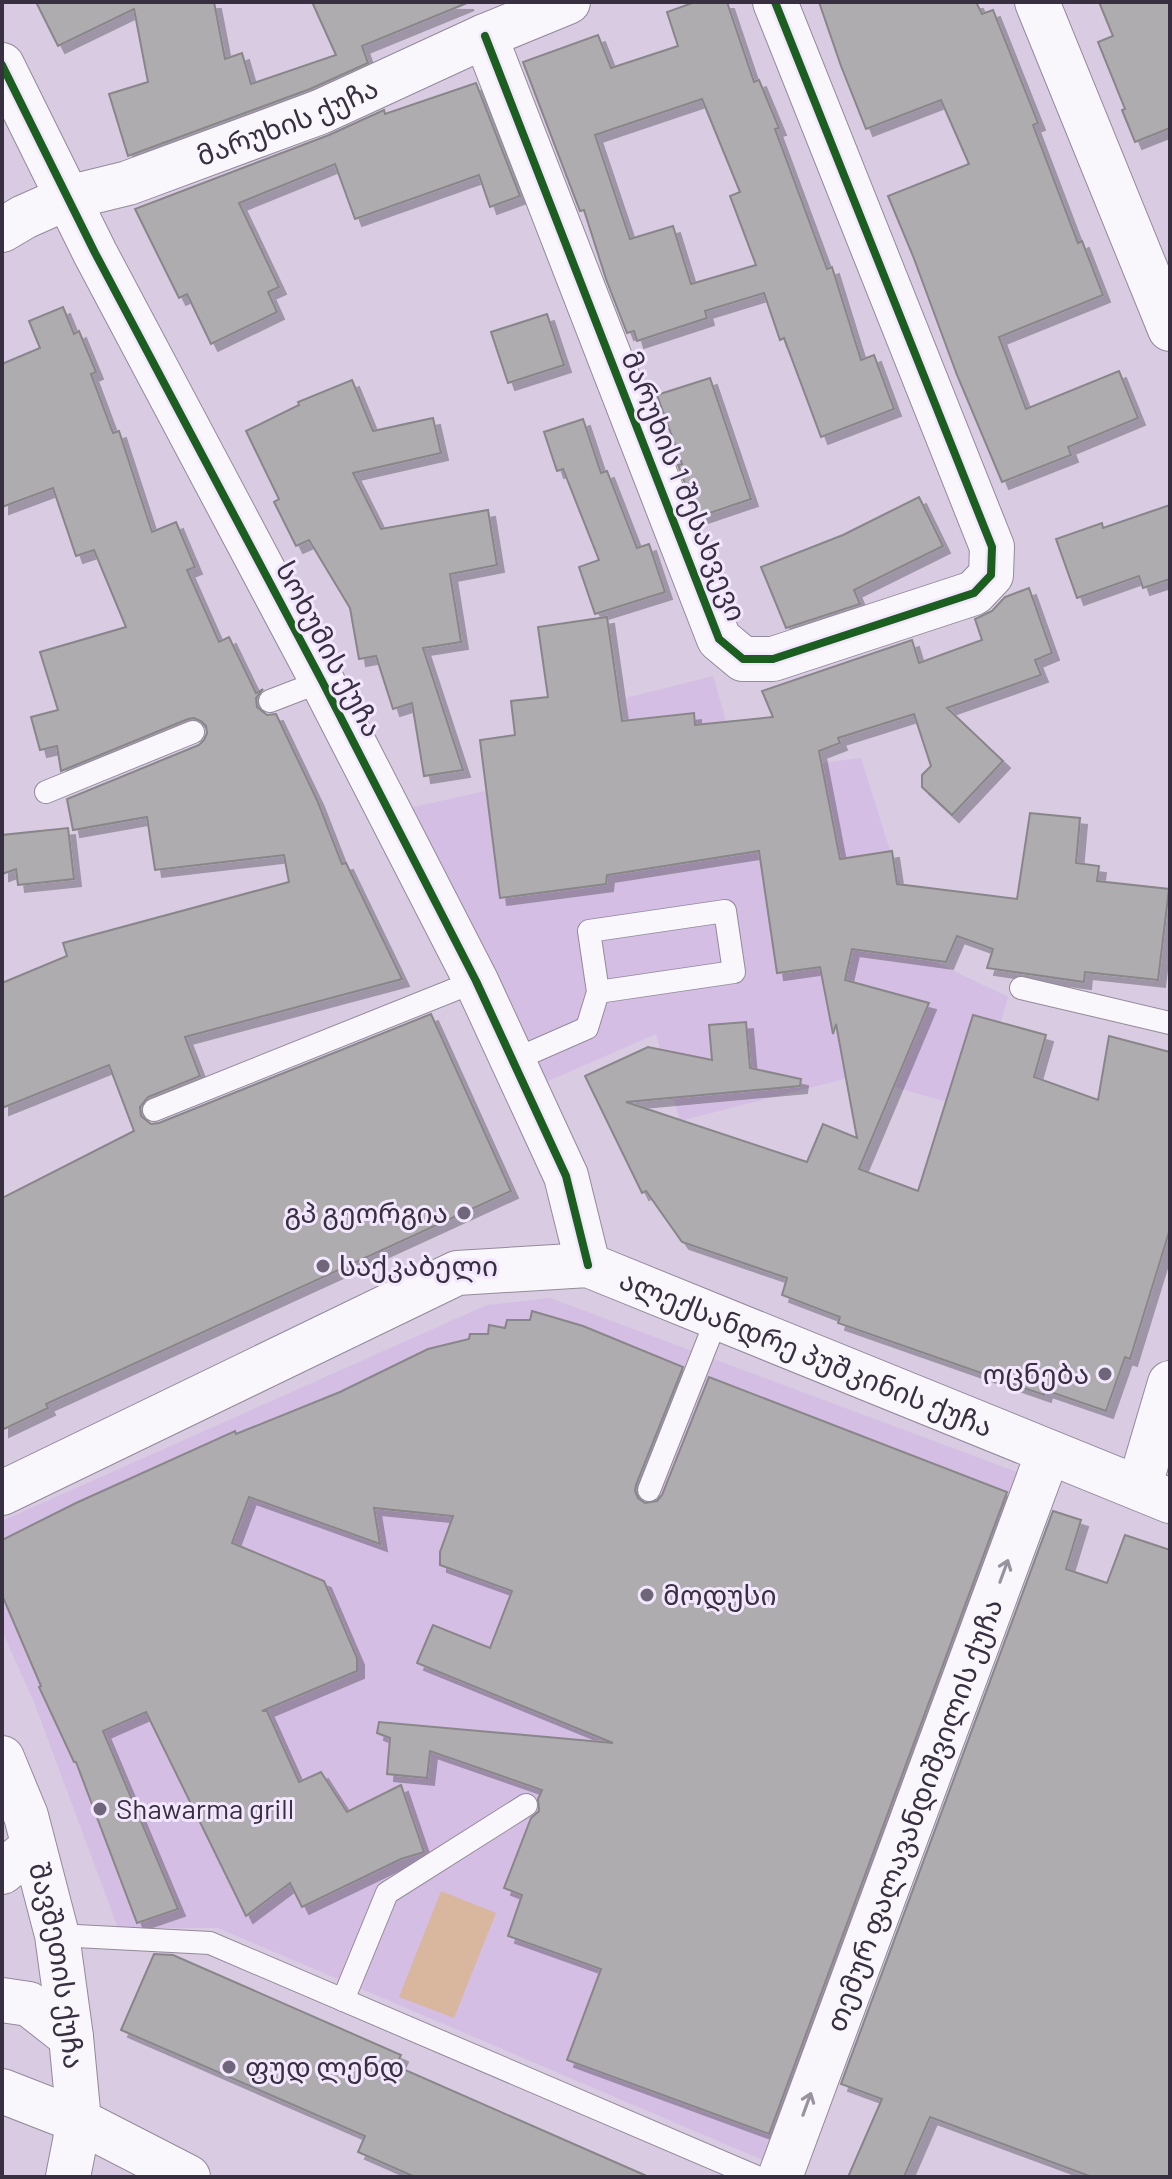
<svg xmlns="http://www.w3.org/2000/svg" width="1172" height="2179" viewBox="0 0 1172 2179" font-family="Barlow,'Noto Sans Georgian',sans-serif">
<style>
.built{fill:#d4bee4}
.pitch{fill:#d9b69e}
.building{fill:#aeacae;stroke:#898689;stroke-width:2;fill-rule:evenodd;filter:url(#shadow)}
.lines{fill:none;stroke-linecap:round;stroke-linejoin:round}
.service-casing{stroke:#938a9b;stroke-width:24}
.minor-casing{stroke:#938a9b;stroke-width:46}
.tertiary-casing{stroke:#938a9b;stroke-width:46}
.secondary-casing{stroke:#938a9b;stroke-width:46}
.service{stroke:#f9f7fb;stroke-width:22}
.minor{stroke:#f9f7fb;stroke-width:44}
.tertiary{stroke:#f9f7fb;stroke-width:44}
.secondary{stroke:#f9f7fb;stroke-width:44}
.cycleway-casing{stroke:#f3e7fd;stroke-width:13}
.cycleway{stroke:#1b5e20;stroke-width:8}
.oneway{stroke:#98939e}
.poi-dot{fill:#706679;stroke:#f3e7fd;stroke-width:3}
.labels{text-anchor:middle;stroke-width:6;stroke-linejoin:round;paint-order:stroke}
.street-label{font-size:28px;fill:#382f40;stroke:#f3e7fd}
.poi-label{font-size:28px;fill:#382f40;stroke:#f3e7fd;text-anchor:start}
</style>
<defs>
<filter id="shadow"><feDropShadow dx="7" dy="7" stdDeviation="0" flood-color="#0004"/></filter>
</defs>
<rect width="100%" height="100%" fill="#d8cbe2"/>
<g class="built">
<path d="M713 676 741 773 861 758 923 956 1008 997 975 1110 856 1076 680 1121 656 1034 541 1084 409 808 633 758 626 698Z"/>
<path d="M550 1298 1022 1474 770 2163 218 1928H118L34 1702 2 1631V1521L487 1305Z"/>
</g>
<path class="pitch" d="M441 1891 496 1913 454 2018 399 1997Z"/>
<g class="building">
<path d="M36 2H214L225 59 242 53 251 84 336 55 312 2 467 3 362 46 368 63 310 89 128 156 109 94 148 82 134 9 58 46Z"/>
<path d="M695 2H727L754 82 759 80 779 128 775 129 827 269 832 267 861 360 874 355 894 409 821 437 784 338 780 340 764 293 705 311 707 318 637 341 634 331 627 333 606 279 584 210 580 211 523 62 598 35 611 68 678 46 667 12ZM702 99 740 192 730 196 756 265 691 284 673 226 630 239 595 135Z"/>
<path d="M819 2H976L982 14 993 10 1038 123 1033 125 1078 243 1082 241 1103 295 999 337 1026 409 1119 371 1138 418 1068 447 1071 455 1002 482 957 375 913 256 888 196 969 164 941 100 866 129 841 66Z"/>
<path d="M1099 2H1170V128L1135 142 1122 110 1125 109 1098 42 1113 36Z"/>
<path d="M476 83 520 196 490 207 479 175 355 219 335 164 239 203 279 287 268 292 277 312 211 344 187 294 179 298 135 209 329 135 384 110 385 114Z"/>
<path d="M63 307 74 334 79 331 96 372 91 374 113 433 119 431 152 532 176 522 195 567 187 570 219 642 229 637 256 693 263 689 256 698 257 707 267 715 276 714 317 800 342 864 346 863 402 979 185 1037 200 1076 148 1097 140 1107 141 1116 151 1124 159 1123 431 1014 511 1191 46 1404 48 1408 2 1430V1198L134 1131 109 1065 2 1108V983L67 956 63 943 289 882 284 855 155 870 147 817 73 830 67 799 199 745 204 740 207 733 206 726 201 721 194 718 188 719 61 771 57 746 40 750 31 717 58 710 40 652 126 627 94 550 76 556 53 488 2 507V364L40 348 29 321Z"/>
<path d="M547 314 564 365 508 383 491 332Z"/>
<path d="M710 378 751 499 698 517 678 465 682 464 657 395Z"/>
<path d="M352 380 373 431 433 418 441 453 353 473 381 529 488 510 497 565 450 574 461 642 423 648 463 770 424 776 412 703 393 709 376 656 359 659 350 608 309 540 296 546 274 502 279 499 246 431 299 405 298 402Z"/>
<path d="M583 419 601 473 607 471 637 548 649 544 665 592 595 614 579 567 599 560 563 469 557 471 544 432Z"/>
<path d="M919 497 943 546 854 590 860 604 786 628 761 567 843 535Z"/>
<path d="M1170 505V579L1143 588 1139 576 1077 598 1056 539 1102 523 1103 528Z"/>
<path d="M1029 588 1052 653 1035 660 1041 675 947 708 1003 761 952 815 922 787V775L931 766 914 714 838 738 840 743 819 751 840 859 892 851 897 884 1017 899 1030 813 1080 818 1076 863 1099 866 1097 881 1169 889 1158 980 1085 972 1084 982 987 968 993 949 957 936 946 962 852 949 845 980 929 1003 859 1169 918 1191 973 1015 1046 1035 1034 1077 1098 1100 1109 1036 1170 1052V1229L1130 1359 1125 1357 1106 1411 1045 1390 1044 1395 838 1323 840 1317 782 1295 787 1278 682 1242 646 1191 642 1193 585 1076 648 1047 712 1060 709 1025 746 1022 750 1068 801 1079 800 1086 626 1102 807 1162 823 1124 857 1138 836 1024 833 1034 820 967 777 973 759 851 607 875 606 884 500 898 480 740 515 735 511 701 548 697 538 627 607 617 622 721 694 713 695 725 773 717 762 691 912 640 919 663 982 640 975 619 992 611 1005 597Z"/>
<path d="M68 828 74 879 18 885 16 869 2 874V835Z"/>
<path d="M532 1311 583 1326 683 1367 636 1485 635 1491 638 1498 645 1503 657 1501 662 1495 709 1377 1007 1492 769 2134 567 2060 601 1969 508 1936 522 1895 504 1888 531 1818 539 1811 538 1799 542 1790 430 1751 427 1778 387 1774 390 1738 377 1733 379 1722 613 1743 417 1663 433 1625 490 1648 512 1591 440 1565V1552L453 1516 374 1508 380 1544 249 1497 232 1543 324 1581 357 1658V1671L262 1711H267L299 1782 321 1772 347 1812 401 1785 424 1852 401 1859 302 1907 290 1883 246 1916 146 1712 103 1731 178 1909 137 1923 76 1762H74L39 1687 41 1686 2 1595V1540L76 1503 235 1431 236 1434 340 1392 428 1349 469 1339 470 1334H488L489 1325 505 1328 507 1320H530Z"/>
<path d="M1053 1511 1081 1520 1066 1569 1107 1583 1125 1535 1170 1550V2177H1092L930 2117 904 2177H848L882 2099 841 2084Z"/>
<path d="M154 1954 173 1955 401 2055 396 2066 649 2177H415L358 2152 365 2136 121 2030Z"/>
</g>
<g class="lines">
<g class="service-casing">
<g id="service">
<path d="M270 701 322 681"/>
<path d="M46 792 193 732"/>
<path d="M1021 988 1170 1023"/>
<path d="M514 1060 587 1028 598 992 589 931 725 911 734 972 598 992"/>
<path d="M154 1110 476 981"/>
<path d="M649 1490 717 1318"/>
<path d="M57 1935 210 1943 757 2177"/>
<path d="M343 2000 387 1893 526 1805"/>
</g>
</g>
<g class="minor-casing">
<g id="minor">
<path d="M1037 2 1170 329"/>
<path d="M485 36 719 639 743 659H773L974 593 991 575 992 547 775 2"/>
<path d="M2 65 95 253 322 681 476 981 566 1176 588 1265"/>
<path id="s1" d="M2 230 24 217 67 198 128 183 320 112 485 36 568 2"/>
<path d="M1139 1488 1170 1383"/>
<path id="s2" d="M780 2177 1048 1453"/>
</g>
</g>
<g class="tertiary-casing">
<g id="tertiary">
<path id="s3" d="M2 1493 457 1273 588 1265 1170 1501"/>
</g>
</g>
<g class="secondary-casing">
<g id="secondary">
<path id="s4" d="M2 1758 26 1816 57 1935 71 2037 79 2121 68 2177"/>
<path d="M2 1872 33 1847"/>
<path d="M2 2000 29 2004 71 2037"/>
<path d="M2 2091 79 2121 188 2177"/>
</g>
</g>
<use href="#service" class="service"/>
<use href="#minor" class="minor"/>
<use href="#tertiary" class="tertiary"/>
<use href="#secondary" class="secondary"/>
<g class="cycleway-casing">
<g id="cycleway">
<path d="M485 36 719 639 743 659H773L974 593 991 575 992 547 775 2"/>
<path d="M2 65 95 253 322 681 476 981 566 1176 588 1265"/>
</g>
</g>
<use href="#cycleway" class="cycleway"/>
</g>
<defs><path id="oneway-shaft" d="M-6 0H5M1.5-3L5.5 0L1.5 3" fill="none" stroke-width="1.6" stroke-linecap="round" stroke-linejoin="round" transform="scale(2)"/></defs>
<g class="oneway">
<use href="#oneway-shaft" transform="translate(1004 1571) rotate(-70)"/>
<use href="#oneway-shaft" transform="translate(807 2104) rotate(-70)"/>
</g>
<g class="poi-dot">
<circle cx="464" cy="1213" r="8"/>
<circle cx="323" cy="1266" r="8"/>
<circle cx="1105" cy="1374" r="8"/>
<circle cx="647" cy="1595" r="8"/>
<circle cx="100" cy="1809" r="8"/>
<circle cx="229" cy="2067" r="8"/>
</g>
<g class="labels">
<g class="street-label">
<text dy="10" stroke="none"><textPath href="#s1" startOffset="306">მარუხის ქუჩა</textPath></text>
<text transform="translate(684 486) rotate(68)" y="10">მარუხის 1 შესახვევი</text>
<text transform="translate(329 649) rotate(62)" y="10">სოხუმის ქუჩა</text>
<text dy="10" stroke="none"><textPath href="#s3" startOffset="872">ალექსანდრე პუშკინის ქუჩა</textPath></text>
<text dy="10" stroke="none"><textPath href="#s2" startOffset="386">თემურ ფალავანდიშვილის ქუჩა</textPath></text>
<text dy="10" stroke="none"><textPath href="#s4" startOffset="216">შავშეთის ქუჩა</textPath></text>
</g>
<g class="poi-label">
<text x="448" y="1223" text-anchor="end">გპ გეორგია</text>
<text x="339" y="1276">საქკაბელი</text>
<text x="1089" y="1384" text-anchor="end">ოცნება</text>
<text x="663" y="1605">მოდუსი</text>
<text x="116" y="1819">Shawarma grill</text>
<text x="245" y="2077">ფუდ ლენდ</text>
</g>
</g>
<rect width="1172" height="2179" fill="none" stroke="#382f40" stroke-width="8"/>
</svg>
